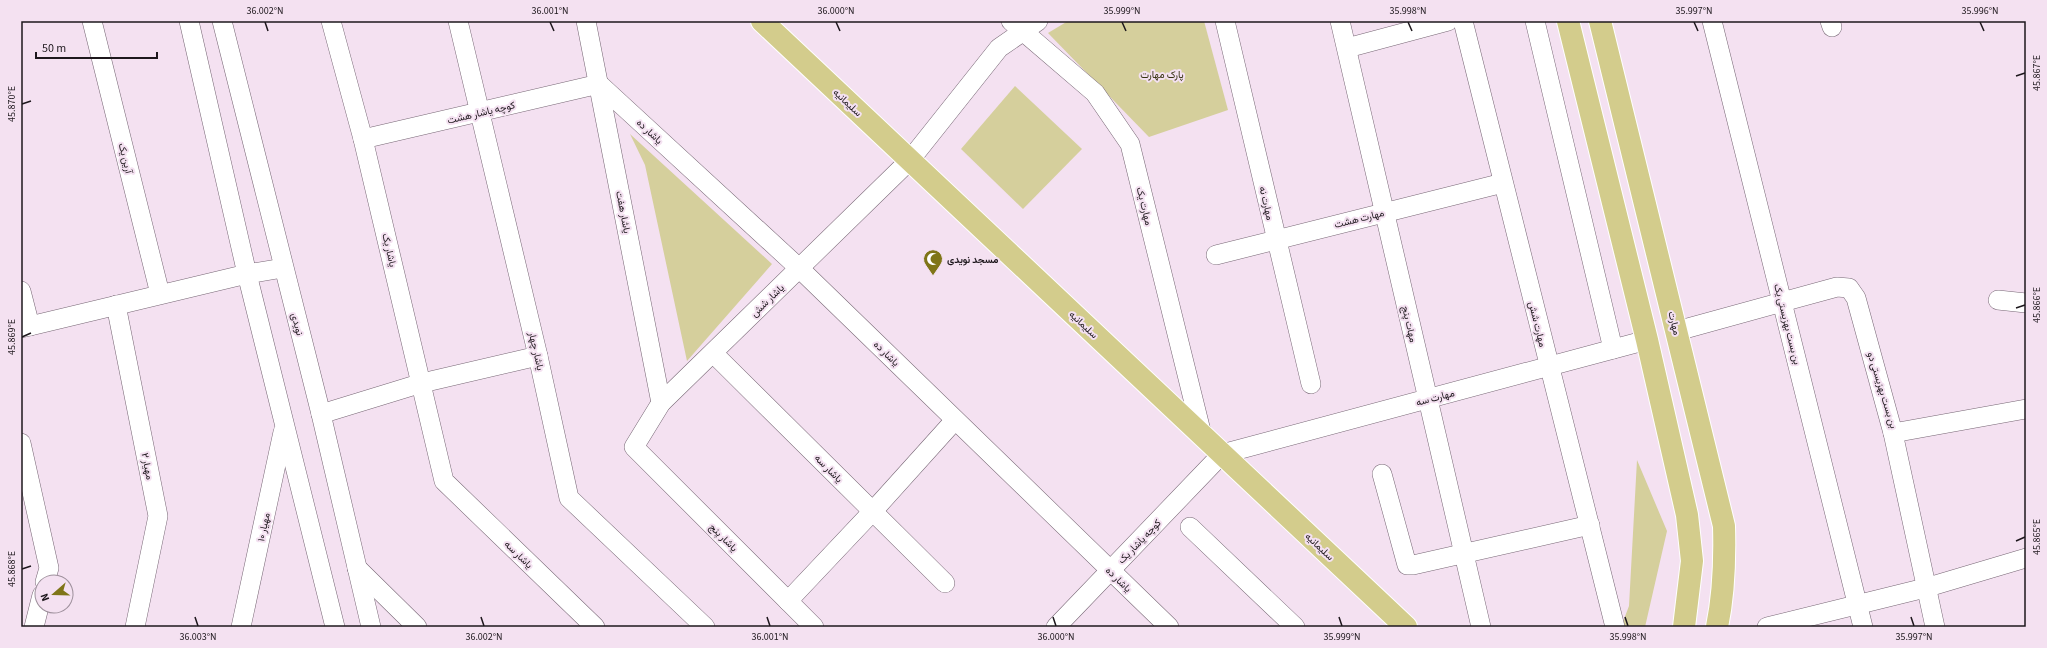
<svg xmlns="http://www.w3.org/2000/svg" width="2047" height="648" viewBox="0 0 2047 648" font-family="'Source Sans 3',Vazirmatn,sans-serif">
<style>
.green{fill:#d5cf9c}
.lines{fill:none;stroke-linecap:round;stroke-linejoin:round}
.minor-casing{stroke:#776775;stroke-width:20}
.major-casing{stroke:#fff;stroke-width:24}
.minor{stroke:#fff;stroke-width:19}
.major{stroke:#d3cc8c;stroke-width:22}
.ticks{fill:none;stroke:#1d171c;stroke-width:1.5}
.labels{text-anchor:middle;stroke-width:4;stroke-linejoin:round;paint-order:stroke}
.park-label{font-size:10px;fill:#35310f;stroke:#f4e1f1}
.street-label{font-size:10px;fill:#1d171c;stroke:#f4e1f1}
.poi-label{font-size:10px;font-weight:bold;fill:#1d171c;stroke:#f4e1f1;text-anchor:start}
.neatline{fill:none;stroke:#1d171c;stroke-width:1.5}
.ticks-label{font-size:10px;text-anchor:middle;fill:#1d171c}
</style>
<rect width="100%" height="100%" fill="#f4e1f1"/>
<g class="green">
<path d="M1068 21H1204L1228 110 1149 137 1048 33Z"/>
<path d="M1015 86 1082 149 1023 209 961 149Z"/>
<path d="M630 134 772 264 687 361 645 165Z"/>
<path d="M1637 460 1667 531 1645 627H1621L1629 606Z"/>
</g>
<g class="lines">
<g class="minor-casing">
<g id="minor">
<path d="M92 21 160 294"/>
<path d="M189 21 247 274 335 627"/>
<path d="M222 21 321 414 371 627"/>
<path d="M331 21 363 139 444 481 595 627"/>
<path d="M458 21 538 356 569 498 705 627"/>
<path d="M586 21 661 403"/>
<path d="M1011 21 1095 93 1130 144 1202 435"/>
<path d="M1225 21 1311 384"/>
<path d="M1340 21 1481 627"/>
<path d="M1463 21 1615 627"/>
<path d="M1535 21 1613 349"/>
<path d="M1712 21 1863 627"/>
<path d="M1830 21 1832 27"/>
<path d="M1347 48 1448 21"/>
<path d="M363 139 599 84 799 268 1169 627"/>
<path d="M1216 255 1503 183"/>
<path d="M21 291 30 326 21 328"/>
<path d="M1998 300 2026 303"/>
<path d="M116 305 158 516 135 627"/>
<path d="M30 326 247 274 283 268"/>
<path d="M1677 331 1837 287 1849 288 1856 298 1893 433 2026 409"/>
<path d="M713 353 945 583"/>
<path d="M321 414 422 383 538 356"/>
<path d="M1893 433 1935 627"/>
<path d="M21 443 49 568 45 582"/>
<path d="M1382 474 1407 565H1413L1590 525"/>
<path d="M1190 527 1295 627"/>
<path d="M357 568 417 627"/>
<path d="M788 601 873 511 955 420"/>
<path d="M34 627 42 595"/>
<path d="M241 627 283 432"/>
<path d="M814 627 634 447 661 403 910 160 999 48 1038 21"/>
<path d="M1056 627 1222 454 1647 340"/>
<path d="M1767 627 1925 588 2026 558"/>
</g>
</g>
<g class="major-casing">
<g id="major">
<path d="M762 21 1406 627"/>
<path d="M1568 21 1647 340 1687 515 1692 561 1684 627"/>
<path d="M1600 21 1724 526C1725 560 1724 593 1717 627"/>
</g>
</g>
<use href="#minor" class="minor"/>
<use href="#major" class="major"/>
</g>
<path class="ticks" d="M265 22 268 31M550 22 554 31M836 22 840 31M1122 22 1126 31M1408 22 1412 31M1694 22 1698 31M1980 22 1984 31M2016 76 2025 73M22 104 31 101M2016 308 2025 305M22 337 31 333M2016 541 2025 537M22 569 31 566M195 617 198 626M481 617 484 626M767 617 770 626M1053 617 1056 626M1339 617 1342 626M1625 617 1628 626M1911 617 1914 626"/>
<defs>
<g id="mosque-pin" transform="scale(1)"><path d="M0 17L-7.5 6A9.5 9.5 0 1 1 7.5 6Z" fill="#7f7518" stroke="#f4e1f1"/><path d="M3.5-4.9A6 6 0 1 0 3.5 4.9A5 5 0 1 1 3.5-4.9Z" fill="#fff"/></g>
</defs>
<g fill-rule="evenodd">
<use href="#mosque-pin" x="933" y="259"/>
</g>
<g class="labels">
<g class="park-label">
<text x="1162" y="78">پارک مهارت</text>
</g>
<g class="street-label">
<text transform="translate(848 102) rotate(43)" y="4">سلیمانیه</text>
<text transform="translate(481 112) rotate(-13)" y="4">کوچه یاشار هشت</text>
<text transform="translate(650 131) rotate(43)" y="4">یاشار ده</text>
<text transform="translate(126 158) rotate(76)" y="4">آرین یک</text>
<text transform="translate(1267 203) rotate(77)" y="4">مهارت نه</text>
<text transform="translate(1145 206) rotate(76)" y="4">مهارت یک</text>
<text transform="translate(624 212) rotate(79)" y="4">یاشار هفت</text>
<text transform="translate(1359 218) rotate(-14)" y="4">مهارت هشت</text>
<text transform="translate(390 250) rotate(77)" y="4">یاشار یک</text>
<text transform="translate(767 300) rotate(-44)" y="4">یاشار شش</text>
<text transform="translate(1675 323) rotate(76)" y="4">مهارت</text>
<text transform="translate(298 324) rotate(76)" y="4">نویدی</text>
<text transform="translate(1084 324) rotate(43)" y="4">سلیمانیه</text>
<text transform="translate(1410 324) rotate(77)" y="4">مهات پنج</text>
<text transform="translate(1538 324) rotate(76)" y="4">مهارت شش</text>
<text transform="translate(1788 324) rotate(76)" y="4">بن بست بهزیستی یک</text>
<text transform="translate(537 351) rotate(77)" y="4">یاشار چهار</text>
<text transform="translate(887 353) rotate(44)" y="4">یاشار ده</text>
<text transform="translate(1883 390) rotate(73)" y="4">بن بست بهزیستی دو</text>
<text transform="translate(1435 397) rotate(-15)" y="4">مهارت سه</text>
<text transform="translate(148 466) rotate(79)" y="4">مهیار ۲</text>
<text transform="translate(829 468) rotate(45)" y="4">یاشار سه</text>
<text transform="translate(263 527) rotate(-78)" y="4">مهیار ۱۰</text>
<text transform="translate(724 537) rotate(45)" y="4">یاشار پنج</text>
<text transform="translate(1139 541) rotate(-46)" y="4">کوچه یاشار یک</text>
<text transform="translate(1320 546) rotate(43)" y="4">سلیمانیه</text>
<text transform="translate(519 554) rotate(44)" y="4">یاشار سه</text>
<text transform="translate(1119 579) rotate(44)" y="4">یاشار ده</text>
</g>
<g class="poi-label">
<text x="947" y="263">مسجد نویدی</text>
</g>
</g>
<rect width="2047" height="648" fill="none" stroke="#f4e1f1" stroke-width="44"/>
<g transform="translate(54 594) rotate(250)"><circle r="19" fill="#f4e1f1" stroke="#9e909c"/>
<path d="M0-3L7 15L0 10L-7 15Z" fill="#7f7518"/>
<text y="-6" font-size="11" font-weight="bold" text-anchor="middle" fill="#1d171c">N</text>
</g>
<path d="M36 52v6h121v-6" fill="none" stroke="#1d171c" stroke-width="2"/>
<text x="42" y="52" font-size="12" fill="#1d171c" stroke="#f4e1f1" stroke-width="3" paint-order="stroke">50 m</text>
<rect x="22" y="22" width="2003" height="604" class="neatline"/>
<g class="ticks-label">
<text x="265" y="14">36.002°N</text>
<text x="550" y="14">36.001°N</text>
<text x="836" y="14">36.000°N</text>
<text x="1122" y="14">35.999°N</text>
<text x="1408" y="14">35.998°N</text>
<text x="1694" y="14">35.997°N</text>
<text x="1980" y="14">35.996°N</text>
<text transform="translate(2036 73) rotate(-90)" y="4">45.867°E</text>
<text transform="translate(11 104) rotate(-90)" y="4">45.870°E</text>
<text transform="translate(2036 305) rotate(-90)" y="4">45.866°E</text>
<text transform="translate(11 337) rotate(-90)" y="4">45.869°E</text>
<text transform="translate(2036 537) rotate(-90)" y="4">45.865°E</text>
<text transform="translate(11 569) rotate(-90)" y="4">45.868°E</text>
<text x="198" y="640">36.003°N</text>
<text x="484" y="640">36.002°N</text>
<text x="770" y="640">36.001°N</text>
<text x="1056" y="640">36.000°N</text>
<text x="1342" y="640">35.999°N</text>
<text x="1628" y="640">35.998°N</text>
<text x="1914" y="640">35.997°N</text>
</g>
</svg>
